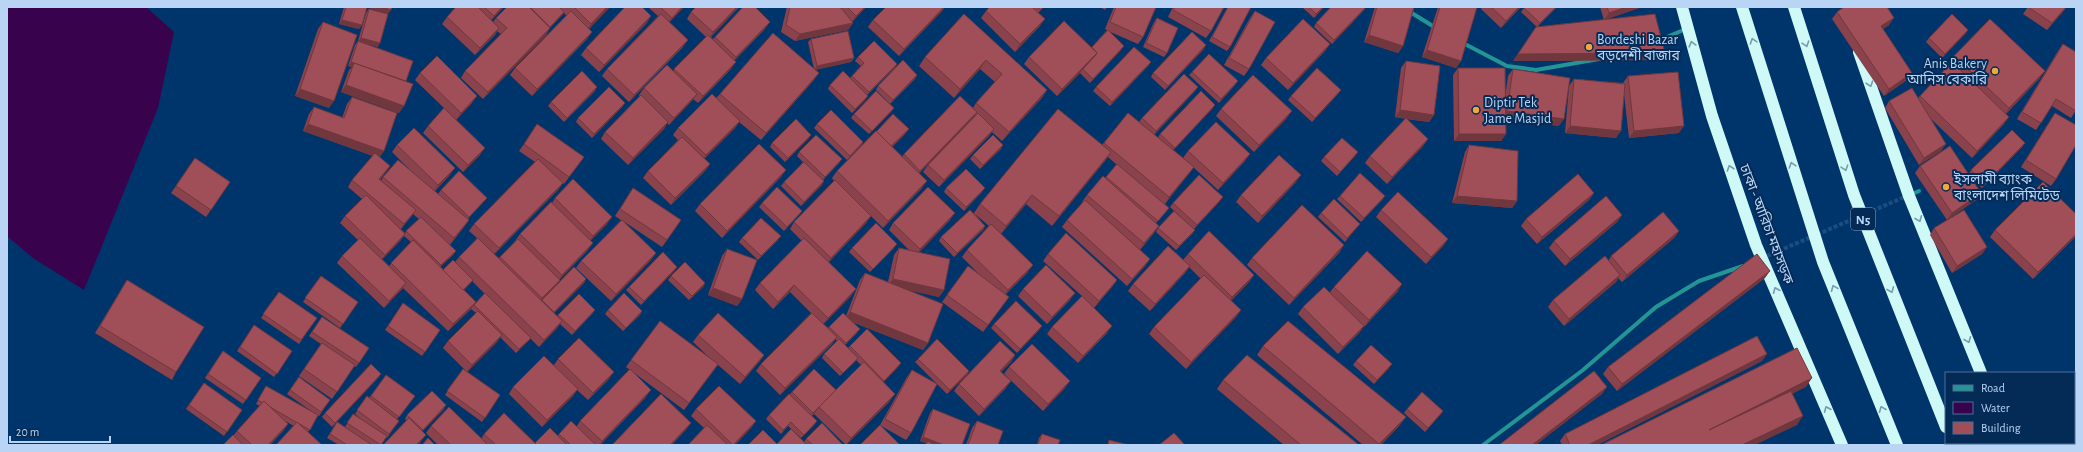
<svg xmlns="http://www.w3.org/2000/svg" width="2083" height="452" viewBox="0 0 2083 452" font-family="'Alegreya Sans','Noto Sans Bengali',sans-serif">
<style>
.water{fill:#38034c}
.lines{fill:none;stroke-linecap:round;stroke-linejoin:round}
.street-tunnel{stroke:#1c4d80;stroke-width:4;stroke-dasharray:4 2;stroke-linecap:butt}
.street{stroke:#239594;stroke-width:4}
.highway{stroke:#cff9f7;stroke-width:12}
.wall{fill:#8a434c;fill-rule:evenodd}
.shaded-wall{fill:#70373e}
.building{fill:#a04e58;stroke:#70373e}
.oneway{stroke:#749cae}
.poi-dot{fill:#eea83c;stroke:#042b55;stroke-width:1.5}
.labels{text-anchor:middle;stroke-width:4;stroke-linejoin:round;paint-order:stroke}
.shield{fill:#042b55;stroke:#83a1c5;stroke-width:1}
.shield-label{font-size:13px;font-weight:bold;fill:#b9d4f5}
.poi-label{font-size:14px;fill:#b9d4f5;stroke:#042b55;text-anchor:start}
.street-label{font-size:14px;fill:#b9d4f5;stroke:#042b55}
</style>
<rect width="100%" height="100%" fill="#00356b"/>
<path class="water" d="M7 7H146L174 32 158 108 84 290 33 258 7 236Z"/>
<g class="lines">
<path class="street-tunnel" d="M1762 258 1907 196"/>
<g class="street">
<path d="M1402 7 1436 28"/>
<path d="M1657 41 1686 29"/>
<path d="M1461 42 1507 66 1536 70 1599 59"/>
<path d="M1910 195 1919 191"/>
<path d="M1483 445 1583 370 1656 307 1699 281 1743 266"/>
</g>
<g class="highway">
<path d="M1682 7 1712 116 1756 245 1842 445"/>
<path d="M1742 7 1823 262 1897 445"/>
<path d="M1794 7 1854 195 1946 427"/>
<path d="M1859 52 1909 196 1981 373"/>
<path d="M1953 443V445"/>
<path d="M2010 443V445"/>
</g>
</g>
<g class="wall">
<path d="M344 7H367L362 25 359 29 339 24Z"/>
<path d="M456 7H504L491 20 493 22 496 18 507 7H610L589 29 592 32 587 39 532 96 510 75 515 68 567 16 564 13 561 16 550 28 546 35 483 99 461 78 465 71 501 34 497 31 495 35 475 55 442 24 447 17Z"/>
<path d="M648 7H684L669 22 683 47 629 102 602 76 607 69 658 16Z"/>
<path d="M739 7 711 37 713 39 715 37 765 29 735 60 731 69 698 103 693 99 669 125 667 123 664 129 628 165 601 139 605 132 640 97 639 95 644 88 673 71 706 37 687 19 691 12Z"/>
<path d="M787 7H866L852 22 853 23 848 30 795 41 781 32Z"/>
<path d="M886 7H945L942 11 899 56 868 27 873 20Z"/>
<path d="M990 7H1044L1038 13 1040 26 1015 52 981 18 986 11Z"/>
<path d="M1100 7H1107L1105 10Z"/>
<path d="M1114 7H1156L1143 37 1138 44 1108 31 1121 50 1090 83 1080 73 1057 96 1024 64 1029 57 1092 47 1107 30 1105 29Z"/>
<path d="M1173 7H1224L1211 31 1206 38 1168 17Z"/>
<path d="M1228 7H1251L1230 47 1227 51 1209 41Z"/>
<path d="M1302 7H1324L1314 18Z"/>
<path d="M1375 7H1414L1403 46 1398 53 1364 42Z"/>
<path d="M1438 7H1477L1461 61 1456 68 1422 57Z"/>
<path d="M1482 7H1521L1501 28 1481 9Z"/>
<path d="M1557 7 1537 27 1665 53 1660 60 1513 61 1536 27H1537L1521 12 1524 8Z"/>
<path d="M1600 7H1642L1604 20Z"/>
<path d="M2028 7H2067L2047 30 2023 14Z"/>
<path d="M369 9 378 47 364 43 406 81 399 113 341 92 349 70 352 67 348 66 355 45 358 41 366 13Z"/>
<path d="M1365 9 1332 44 1314 27 1316 23Z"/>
<path d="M1255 11 1249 69 1244 76 1224 65 1250 18Z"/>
<path d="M1837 12 1889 25 1883 29 1912 73 1907 80 1884 96 1832 19Z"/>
<path d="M964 14 1047 90 1041 99 1002 141 992 132 989 136 939 187 923 172 928 165 975 116H974L919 173 922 188 883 228 871 216 866 223 829 262 851 296 823 324 828 328 829 327 846 316 860 280 865 273 888 282 894 255 899 248 909 250 889 230 893 223 950 220 919 252 944 290 939 297 909 290 928 343 923 350 852 322 857 333 845 345 848 348 850 346 901 363 898 367 883 382 890 401 846 445 814 414 818 409 812 416 817 421 814 425 801 438 788 426 781 434 766 419 769 415 792 392 836 390 861 365 856 360 840 376 822 358 824 354 837 341 835 339 832 344 780 395 756 371 761 364 811 313 790 292 773 309 755 290 760 283 802 241 790 229 794 222 834 181 832 178 837 171 906 133 892 147 902 157 904 154 973 108 976 103 995 82 980 69 954 98 919 66 925 57Z"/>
<path d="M1157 18 1167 53 1164 57 1143 47 1154 22Z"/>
<path d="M323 22 329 108 295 96 318 29Z"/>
<path d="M647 23 599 72 581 55 586 48Z"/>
<path d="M1968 30 1965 34 1942 58 1926 42 1929 38Z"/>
<path d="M811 39 854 58 851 62 815 70 814 80 761 140 739 122 735 128 704 159 710 164 705 171 671 205 643 178 648 171 678 140 673 135 678 128 716 98 720 94 814 69 808 42Z"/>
<path d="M1330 44 1325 51 1288 90 1261 65 1266 58Z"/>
<path d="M2063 44 2076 110 2071 118 2052 106 2036 130 2017 119 2058 51Z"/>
<path d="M1204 49 1165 90 1151 77 1153 73Z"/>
<path d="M1954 56 2040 78 2006 114 2004 124 1972 158 1931 119 1941 151 1919 165 1885 108 1889 101 1918 98 1951 64 1949 63Z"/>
<path d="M858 57 895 68 867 95 865 100 852 113 828 89 830 85 850 78 861 66 855 61Z"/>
<path d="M1406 61 1434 115 1429 122 1406 119 1428 139 1423 146 1387 184 1365 163 1370 156 1406 119 1395 117 1401 68Z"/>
<path d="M1151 62 1148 66 1110 106 1093 91 1096 87Z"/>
<path d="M1458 68 1505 98 1508 76 1513 69 1559 126 1505 118 1506 134 1501 141H1454L1453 75Z"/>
<path d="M1192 72 1235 85 1219 103 1189 75Z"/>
<path d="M420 73 472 103 456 120 480 155 463 172 423 133 428 126 444 108 415 80Z"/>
<path d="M917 75 915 79 890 104 876 90 878 86Z"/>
<path d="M1628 76 1679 133 1629 138 1624 94 1616 138 1565 133 1569 86 1574 79 1623 83Z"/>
<path d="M1198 87 1195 91 1154 135 1158 138 1160 134 1215 105 1212 109 1173 150 1191 165 1183 158 1188 151 1245 161 1218 190 1193 167 1165 204 1169 208 1156 223 1154 233 1140 250 1150 259 1145 266 1127 286 1062 227 1067 220 1083 203 1082 202 1087 195 1105 178 1117 165 1108 157 1052 226 1026 204 1001 234 1028 272 1006 294 1004 304 983 332 942 302 968 266 978 273 962 257 967 250 989 226 975 214 985 226 983 230 954 257 939 241 941 237 974 213 980 204 1102 145 1128 113 1147 129 1139 122 1142 118Z"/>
<path d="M595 91 564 122 548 106 551 102Z"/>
<path d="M1338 94 1312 122 1288 100 1291 96Z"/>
<path d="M352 97 384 151 379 157 390 166 380 180 381 181 383 177 409 169 392 152 397 145 450 175 435 191 438 194 441 190 487 198 484 201 468 219 464 227 450 245 456 251 453 255 440 267 443 270 455 262 459 257 477 238 469 231 474 224 535 162 519 151 524 144 584 157 564 184 562 182 563 183 558 190 494 254 499 258 515 241 520 234 552 203 555 198 607 224 591 240 588 250 559 280 555 287 541 300 542 301 586 279 584 283 554 313 557 316 558 315 595 310 592 314 572 335 560 324 557 328 539 347 530 338 528 341 516 353 500 337 497 342 467 372 443 348 448 341 476 313 471 309 448 331 403 288 384 308 337 263 342 256 358 240 340 223 345 216 362 199 348 187 352 180 373 156 303 131 309 114 314 107 342 118 347 104ZM413 214 419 219 405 233 401 229ZM404 236 411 242 389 266 382 259 400 241ZM472 281 485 294 474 305 476 302 464 290Z"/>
<path d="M625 103 622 107 592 138 576 122 578 118Z"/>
<path d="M894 108 891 112 869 134 851 118 854 114Z"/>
<path d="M1221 109 1287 118 1254 152 1216 116Z"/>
<path d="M2055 113 2056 179 2051 186 2021 167Z"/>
<path d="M817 124 863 142 861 146 847 160 814 128Z"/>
<path d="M811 135 808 139 785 162 770 147 772 143Z"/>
<path d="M2025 143 2022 147 1982 188 1969 175 1981 193 1976 200 1947 220 1915 173 1920 166 1969 174 1971 170Z"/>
<path d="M1469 145 1517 201 1512 208 1452 203 1465 152Z"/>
<path d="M1001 149 980 169 970 159 973 155Z"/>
<path d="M799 152 842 159 839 163 823 180 822 185 801 206 781 186 784 182 803 162 797 156Z"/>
<path d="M1355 156 1337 176 1321 161 1324 157Z"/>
<path d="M195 158 230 182 206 217 171 193Z"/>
<path d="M781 177 722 238 695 211 700 204Z"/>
<path d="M1296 182 1258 223 1236 202 1241 195Z"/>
<path d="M633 188 667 240 662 247 623 221 656 253 651 260 611 301 576 268 581 261 621 220 615 216Z"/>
<path d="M946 188 982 192 964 211 944 192Z"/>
<path d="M1594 193 1589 200 1537 244 1521 226 1526 219Z"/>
<path d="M1340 196H1385L1382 200 1361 222 1337 199Z"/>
<path d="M1220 201 1194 229 1195 230 1192 234 1176 250 1156 232 1158 228 1187 223 1170 207 1173 203Z"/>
<path d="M762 203 802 211 799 215 784 231 759 207Z"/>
<path d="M1381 210 1448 239 1443 246 1426 264 1376 217Z"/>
<path d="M1321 213 1357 227 1345 242 1318 217Z"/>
<path d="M2076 214V236L2033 279 1990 237 1995 230Z"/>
<path d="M1622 215 1617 222 1565 266 1549 248 1554 241Z"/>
<path d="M1934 228 1987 247 1982 254 1952 273 1930 235Z"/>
<path d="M1679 231 1674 238 1622 282 1618 278 1616 282 1564 326 1548 307 1553 300 1609 260 1611 256Z"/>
<path d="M742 238 778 240 758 260 739 242Z"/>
<path d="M852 248H894L870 272 849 252Z"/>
<path d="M727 249 742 299 737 306 708 295 722 256Z"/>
<path d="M1340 252 1289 305 1247 265 1252 258Z"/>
<path d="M1048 254 1117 280 1112 287 1094 308 1107 333 1078 363 1047 334 1052 327 1082 296 1043 261Z"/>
<path d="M1188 254 1254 275 1249 282 1231 301 1241 310 1236 317 1186 369 1149 334 1154 327 1201 279 1189 267 1185 273 1150 311 1128 291 1133 284 1183 260Z"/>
<path d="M675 270 641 305 626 290 629 287Z"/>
<path d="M321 276 358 302 340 328 303 302Z"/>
<path d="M671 276 705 283 703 287 689 300 668 280Z"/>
<path d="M1765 278 1617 391 1603 374 1608 367Z"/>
<path d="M127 280 176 372 172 380 95 333Z"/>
<path d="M1334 287 1398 291 1364 327V326L1359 333 1338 354 1298 314 1303 307 1330 292Z"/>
<path d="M1023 289 1070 300 1047 324 1018 296Z"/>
<path d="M279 292 317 318 299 344 261 318Z"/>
<path d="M403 303 440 330 422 356 385 330Z"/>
<path d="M608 310 642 311 640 315 623 331 605 314Z"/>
<path d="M322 317 369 348 356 367 354 366 332 399 299 376 321 344 309 336Z"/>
<path d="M994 324 1042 326 1039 330 1017 353 991 328Z"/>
<path d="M254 325 292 351 274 377 237 351Z"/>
<path d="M698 335 764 355 759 362 740 384 718 365 684 410 626 367 631 360 713 361 693 342Z"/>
<path d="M1263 346 1406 417 1399 426 1381 445H1363L1257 355Z"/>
<path d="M223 351 261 378 243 404 205 378Z"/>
<path d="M1015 355 1011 362 1001 372 1006 388 979 416 954 391 959 384Z"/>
<path d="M558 359 609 379 588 400 577 390 573 396 542 427 509 394 513 387 554 365Z"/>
<path d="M918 359 969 371 967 375 947 394 915 362Z"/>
<path d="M1356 361 1389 368 1374 384 1353 365Z"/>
<path d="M1762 361 1597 445H1562L1560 441 1565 434Z"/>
<path d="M1009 367 1065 388 1043 411 1004 374Z"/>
<path d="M463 369 500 395 482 422 445 395Z"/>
<path d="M912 370 911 433 906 440 883 427 880 425 907 377Z"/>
<path d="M381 374 378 378 332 427 322 417 325 413Z"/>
<path d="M386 375 415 396 397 419 399 421 387 438H386L381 445H339L327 438 337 422 345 427 353 414 361 419 355 414 367 396 369 398Z"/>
<path d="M299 377 330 400 319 416H318L308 432 294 426 285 421 288 424 283 431 270 445H223L233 436 237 431 260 406 256 404 266 386 314 413 287 394Z"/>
<path d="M1223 380 1359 445H1284L1217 389Z"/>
<path d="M204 383 242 410 224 436 186 409Z"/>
<path d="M646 397 600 445H438L426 433 431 426 481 439 484 434 535 443 558 436 559 434 577 426 580 421Z"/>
<path d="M444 409 422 431 421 442 418 445H383L407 421 405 419 407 415Z"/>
<path d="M696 409 756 421 751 428 735 445H688L704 428 691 416Z"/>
<path d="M933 409 926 443 920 441 930 413Z"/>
<path d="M1407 409 1443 411 1440 415 1425 432 1404 413Z"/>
<path d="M977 421 998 445H966L972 428Z"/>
<path d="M1042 434 1058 445H1037L1039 438Z"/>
<path d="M806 439 843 445H748L804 442Z"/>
</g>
<g class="shaded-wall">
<path d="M369 7H381L391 10 388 14 368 8Z"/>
<path d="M502 7H504L489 23 494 16Z"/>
<path d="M607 7H610L585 33 591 24Z"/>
<path d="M682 7H684L667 25 672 18Z"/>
<path d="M737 7H739L708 40 713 32Z"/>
<path d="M865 7H866L851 23 856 16Z"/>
<path d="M944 7H945L942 11 899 56 904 49Z"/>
<path d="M1323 7H1324L1314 18 1316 14Z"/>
<path d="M1366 7 1365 9 1332 44 1334 40Z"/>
<path d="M1519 7H1521L1501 28 1506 21Z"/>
<path d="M1556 7H1557L1537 27 1540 23Z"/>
<path d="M1626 7H1642L1604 20 1609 13Z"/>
<path d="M2066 7H2067L2047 30 2052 23Z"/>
<path d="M564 12 561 16 547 31 550 27Z"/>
<path d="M651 16 647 23 599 72 604 65Z"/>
<path d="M1894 18 1889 25 1876 33 1881 26Z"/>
<path d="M1045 19 1040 26 1015 52 1020 44Z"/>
<path d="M342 20 362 25 359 29 339 24Z"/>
<path d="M770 22 765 29 731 64 736 57Z"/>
<path d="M853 23 848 30 795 41 800 34Z"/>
<path d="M499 28 495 35 475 55 480 48Z"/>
<path d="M550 28 546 35 483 99 488 92Z"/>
<path d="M1968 30 1965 34 1942 58 1945 54Z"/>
<path d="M592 32 587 39 532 96 537 89Z"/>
<path d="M1369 35 1403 46 1398 53 1364 42Z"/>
<path d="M361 38 380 43 378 47 358 42Z"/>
<path d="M688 40 683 47 629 102 634 95Z"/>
<path d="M1330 44 1325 51 1288 90 1293 83Z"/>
<path d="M1206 45 1204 49 1165 90 1168 86Z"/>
<path d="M1124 46 1121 50 1090 83 1093 79Z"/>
<path d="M1427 50 1461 61 1456 68 1422 57Z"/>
<path d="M1097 53 1093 60 1083 69 1080 73 1057 96 1062 89Z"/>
<path d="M1665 53 1660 60 1513 61 1518 54Z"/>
<path d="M854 58 851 62 814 70 817 66Z"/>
<path d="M986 60 980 69 954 98 960 89Z"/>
<path d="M351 62 354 63 352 67 348 66Z"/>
<path d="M736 62 731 69 698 103 703 96Z"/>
<path d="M1151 62 1148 66 1110 106 1112 102Z"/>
<path d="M897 64 895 68 866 96 869 92Z"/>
<path d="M2045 71 2040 78 2004 115 2009 108Z"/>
<path d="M819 73 814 80 761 140 766 133Z"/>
<path d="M1912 73 1907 80 1884 96 1889 89Z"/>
<path d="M917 75 915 79 890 104 893 100Z"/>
<path d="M1238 81 1235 85 1219 103 1221 99Z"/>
<path d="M346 85 404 106 399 113 341 92Z"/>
<path d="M597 87 595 91 564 122 567 118Z"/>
<path d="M1198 87 1195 91 1154 135 1156 131Z"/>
<path d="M300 89 334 101 329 108 295 96Z"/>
<path d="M1047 90 1041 99 1002 141 1009 132Z"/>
<path d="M1341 90 1338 94 1312 122 1315 118Z"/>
<path d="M697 94 692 101 669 125 674 118Z"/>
<path d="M477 96 472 103 456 120 461 113Z"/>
<path d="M868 96 865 100 852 113 855 109Z"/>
<path d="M625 103 622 107 592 138 594 134Z"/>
<path d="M1215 105 1212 109 1172 152 1175 148Z"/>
<path d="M1400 110 1434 115 1429 122 1395 117Z"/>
<path d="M1292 111 1287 118 1254 152 1259 145Z"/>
<path d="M1507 111 1564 119 1559 126 1502 118Z"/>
<path d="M977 112 972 119 915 178 920 171Z"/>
<path d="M2009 117 2004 124 1972 158 1977 151Z"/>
<path d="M740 121 735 128 701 162 706 155Z"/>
<path d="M668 122 664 129 628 165 633 158Z"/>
<path d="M308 124 384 151 379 158 303 131Z"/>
<path d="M1570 126 1621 131 1616 138 1565 133Z"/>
<path d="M1684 126 1679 133 1629 138 1634 131Z"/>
<path d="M909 129 906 133 886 153 889 149Z"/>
<path d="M994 129 989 136 939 187 944 180Z"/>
<path d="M1459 134H1506L1501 141H1454Z"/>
<path d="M811 135 808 139 785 162 788 158Z"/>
<path d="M1428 139 1423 146 1387 184 1392 177Z"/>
<path d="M863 142 861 146 847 160 850 156Z"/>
<path d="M2025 143 2022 147 1982 188 1985 184Z"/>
<path d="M1946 144 1941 151 1919 165 1924 158Z"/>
<path d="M1003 145 1001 149 980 169 983 165Z"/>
<path d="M485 148 480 155 463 172 468 165Z"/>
<path d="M1111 152 1105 161 1052 226 1059 216Z"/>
<path d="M1358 152 1355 156 1337 176 1340 172Z"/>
<path d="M1250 154 1245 161 1218 190 1223 183Z"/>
<path d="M842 159 839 163 822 181 825 177Z"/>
<path d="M710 164 705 171 671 205 675 198Z"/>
<path d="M1194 167 1189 174 1165 204 1169 197Z"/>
<path d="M455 168 450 175 433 192 438 185Z"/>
<path d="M786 170 781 177 722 238 727 231Z"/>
<path d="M1301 175 1296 182 1258 223 1262 216Z"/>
<path d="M824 181 822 185 801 206 804 202Z"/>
<path d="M927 181 922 188 883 228 888 221Z"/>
<path d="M563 183 558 190 494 255 499 248Z"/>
<path d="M985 188 982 192 964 211 966 207Z"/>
<path d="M1594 193 1589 200 1537 244 1542 237Z"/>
<path d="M1981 193 1976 200 1947 220 1952 213Z"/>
<path d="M1032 195 1026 204 1000 235 1006 226Z"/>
<path d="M1385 196 1382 200 1361 222 1364 218Z"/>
<path d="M1457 196 1517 201 1512 208 1452 203Z"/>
<path d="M1223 197 1220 201 1194 229 1197 225Z"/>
<path d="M416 210 411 217 399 231 404 224Z"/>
<path d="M802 211 799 215 784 231 787 227Z"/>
<path d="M955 213 950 220 916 256 920 249Z"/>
<path d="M1622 215 1617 222 1565 266 1570 259Z"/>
<path d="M871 216 866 223 826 265 831 258Z"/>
<path d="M612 217 607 224 588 243 593 236Z"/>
<path d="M469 220 464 227 449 245 454 238Z"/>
<path d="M1360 224 1357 227 1345 242 1347 238Z"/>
<path d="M985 226 983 230 954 257 957 253Z"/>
<path d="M1159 226 1154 233 1139 250 1144 243Z"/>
<path d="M1195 230 1192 234 1176 250 1179 246Z"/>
<path d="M1679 231 1674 238 1622 282 1627 275Z"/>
<path d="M405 234 400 241 380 262 385 255Z"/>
<path d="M2076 234V236L2033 279 2038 272Z"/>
<path d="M781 236 778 240 758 260 761 256Z"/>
<path d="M1448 239 1443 246 1426 264 1431 257Z"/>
<path d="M593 243 588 250 557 282 562 275Z"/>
<path d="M897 244 894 248 870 272 873 269Z"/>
<path d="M1344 245 1340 252 1289 305 1294 298Z"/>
<path d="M1987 247 1982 254 1952 273 1957 266Z"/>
<path d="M456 251 453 255 438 269 441 265Z"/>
<path d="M656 253 651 260 611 301 616 294Z"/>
<path d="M1150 259 1145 266 1127 286 1132 279Z"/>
<path d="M1033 265 1028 272 1003 297 1008 290Z"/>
<path d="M1190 266 1185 273 1150 311 1155 304Z"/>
<path d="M677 267 675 270 641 305 644 301Z"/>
<path d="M1770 271 1765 278 1617 391 1622 384Z"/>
<path d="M1254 275 1249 282 1228 304 1232 297Z"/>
<path d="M1620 275 1616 282 1564 326 1569 319Z"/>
<path d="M586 279 584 283 551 316 554 312Z"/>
<path d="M893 279 944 290 939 297 888 286Z"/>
<path d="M473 280 471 283 459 295 462 291Z"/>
<path d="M560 280 555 287 537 305 542 298Z"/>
<path d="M1117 280 1112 287 1094 308 1099 301Z"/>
<path d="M406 283 401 290 384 308 389 301Z"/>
<path d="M705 283 703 287 689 300 692 296Z"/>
<path d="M1402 284 1398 291 1364 327 1369 320Z"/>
<path d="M794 285 790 292 773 309 778 302Z"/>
<path d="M713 288 742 299 737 306 708 295Z"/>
<path d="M856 289 851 296 823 325 828 318Z"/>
<path d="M1075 293 1070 300 1047 324 1052 317Z"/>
<path d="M476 302 471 309 448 331 453 324Z"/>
<path d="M595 310 592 314 572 335 575 331Z"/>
<path d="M1241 310 1236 317 1186 369 1191 362Z"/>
<path d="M642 311 640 315 623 331 626 328Z"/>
<path d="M850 312 928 343 923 350 845 319Z"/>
<path d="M562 321 557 328 539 347 544 340Z"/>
<path d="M1042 326 1039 330 1017 353 1020 349Z"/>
<path d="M1112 326 1107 333 1078 363 1083 356Z"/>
<path d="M1364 326 1359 333 1338 354 1343 347Z"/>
<path d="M860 329 857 333 843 347 846 343Z"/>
<path d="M502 335 497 342 467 372 472 365Z"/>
<path d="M837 337 832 344 780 395 785 388Z"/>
<path d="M531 338 516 353 519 349Z"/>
<path d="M1767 354 1762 361 1597 445H1588Z"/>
<path d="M764 355 759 362 740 384 745 377Z"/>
<path d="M1015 355 1011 362 995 378 1000 371Z"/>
<path d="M858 358 855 362 840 376Z"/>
<path d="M901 363 898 367 881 385 884 381Z"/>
<path d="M1392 364 1389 368 1374 384 1377 380Z"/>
<path d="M969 371 967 375 947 394 950 390Z"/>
<path d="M614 372 609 379 588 400 593 393Z"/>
<path d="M381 374 378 378 332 427 335 423Z"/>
<path d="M1812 378 1806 387 1702 439 1709 430Z"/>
<path d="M1011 381 1006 388 979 416 984 409Z"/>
<path d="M1070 381 1065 388 1043 411 1048 404Z"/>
<path d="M1607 387 1602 394 1536 445H1532Z"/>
<path d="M578 389 573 396 542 427 547 420Z"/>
<path d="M651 390 646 397 600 445H599L602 441Z"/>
<path d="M836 390 818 409 810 417 813 413Z"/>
<path d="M895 394 890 401 846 445 851 438Z"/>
<path d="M446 405 444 409 420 434 423 430Z"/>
<path d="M1443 411 1440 415 1425 432 1428 428Z"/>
<path d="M1803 416 1797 425 1755 445H1742Z"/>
<path d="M1406 417 1399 426 1381 445H1378Z"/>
<path d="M756 421 751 428 735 445H733Z"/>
<path d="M791 422 788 426 781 434 783 430Z"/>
<path d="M691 423 686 430 672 445H670Z"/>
<path d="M288 424 283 431 270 445H268Z"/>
<path d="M426 435 418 445H416Z"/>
<path d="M923 437 944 445H931L920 441Z"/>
</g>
<g class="building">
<path d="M346 7H367L362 25 342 20Z"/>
<path d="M381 7H392L391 10Z"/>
<path d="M456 7H478L499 28 480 48 447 17Z"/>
<path d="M484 7H502L494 16Z"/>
<path d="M507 7H529L550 28 488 92 465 71 507 28 496 18Z"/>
<path d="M530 7H559L564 12 550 27Z"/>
<path d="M574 7H607L591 24Z"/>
<path d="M625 7H642L651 16 604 65 586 48Z"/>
<path d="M660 7H682L672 18Z"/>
<path d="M696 7H737L713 32 691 12Z"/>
<path d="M743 7H755L770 22 736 57 715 37Z"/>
<path d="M790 7H839L842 9 853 23 800 34 786 25Z"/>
<path d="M847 7H865L856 16Z"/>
<path d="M886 7H944L904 49 873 20Z"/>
<path d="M990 7H1032L1045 19 1020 44 986 11Z"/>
<path d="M1038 7H1043L1040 10Z"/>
<path d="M1116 7H1156L1143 37 1110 22Z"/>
<path d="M1175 7H1224L1211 31 1173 10Z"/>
<path d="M1228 7H1251L1230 47 1212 37Z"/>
<path d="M1309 7H1323L1316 14Z"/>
<path d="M1331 7H1366L1334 40 1316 23Z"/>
<path d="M1377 7H1414L1403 46 1369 35Z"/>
<path d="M1440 7H1477L1461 61 1427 50Z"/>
<path d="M1491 7H1519L1506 21Z"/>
<path d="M1525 7H1556L1540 23 1524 8Z"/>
<path d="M1607 7H1626L1609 13Z"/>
<path d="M1844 7H1887L1894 18 1881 26 1912 73 1889 89 1837 12Z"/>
<path d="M2028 7H2066L2052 23Z"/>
<path d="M369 9 388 14 380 43 361 38Z"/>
<path d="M571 11 592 32 537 89 515 68Z"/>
<path d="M1255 11 1275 22 1249 69 1229 58Z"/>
<path d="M661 14 688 40 634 95 607 69Z"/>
<path d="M964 14 1047 90 1009 132 976 103 1002 74 986 60 960 89 925 57Z"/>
<path d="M1655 14 1665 53 1518 54 1536 27Z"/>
<path d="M1952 14 1968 30 1945 54 1929 38Z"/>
<path d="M1157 18 1178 28 1167 53 1146 43Z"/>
<path d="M1303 19 1330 44 1293 83 1266 58Z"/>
<path d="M1990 19 2045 71 2009 108 1954 56Z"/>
<path d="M1064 21 1097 53 1062 89 1029 57Z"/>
<path d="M323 22 357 35 334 101 300 89Z"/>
<path d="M1108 30 1124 46 1093 79 1083 69 1095 56 1097 53 1092 47Z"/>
<path d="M848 31 854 58 817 66 811 39Z"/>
<path d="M1192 32 1206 45 1168 86 1153 73Z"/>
<path d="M773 33 819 73 766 133 720 94Z"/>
<path d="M708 35 736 62 703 96 674 69Z"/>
<path d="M358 41 413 61 406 81 351 62Z"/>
<path d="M874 41 897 64 869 92 852 76 864 63 858 57Z"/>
<path d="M2063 44 2076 52V111L2056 99 2041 123 2022 112Z"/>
<path d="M1134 47 1151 62 1112 102 1096 87Z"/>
<path d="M1209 54 1238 81 1221 99 1192 72Z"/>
<path d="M437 56 477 96 461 113 420 73Z"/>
<path d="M903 60 917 75 893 100 878 86Z"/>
<path d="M1406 61 1440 66 1434 115 1400 110Z"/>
<path d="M1952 62 2009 117 1977 151 1920 96Z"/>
<path d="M354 63 413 84 404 106 346 85Z"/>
<path d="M667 65 697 94 674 118 644 88Z"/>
<path d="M1317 68 1341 90 1315 118 1291 96Z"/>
<path d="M1458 68H1505L1506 134H1459Z"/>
<path d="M1513 69 1570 78 1564 119 1507 111Z"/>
<path d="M582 71 597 87 567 118 551 102Z"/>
<path d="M843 71 868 96 855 109 830 85Z"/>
<path d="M1678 72 1684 126 1634 131 1628 76Z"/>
<path d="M1184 74 1198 87 1156 131 1142 118Z"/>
<path d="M1253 75 1292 111 1259 145 1221 109Z"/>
<path d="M1574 79 1625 84 1621 131 1570 126Z"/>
<path d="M609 87 625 103 594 134 578 118Z"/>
<path d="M1912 88 1946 144 1924 158 1889 101Z"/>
<path d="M876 91 894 108 872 131 854 114Z"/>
<path d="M1201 91 1215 105 1175 148 1160 134Z"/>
<path d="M712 94 740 121 706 155 678 128Z"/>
<path d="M641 95 668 122 633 158 605 132Z"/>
<path d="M960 96 977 112 920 171 904 154Z"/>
<path d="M352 97 397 113 384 151 308 124 314 107 344 118Z"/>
<path d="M444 108 485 148 468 165 428 126Z"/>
<path d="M1058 109 1111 152 1059 216 1032 195 1006 226 980 204Z"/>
<path d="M831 110 863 142 850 156 817 124Z"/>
<path d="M978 113 994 129 944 180 928 165Z"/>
<path d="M1128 113 1194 167 1169 197 1104 143Z"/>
<path d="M2055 113 2076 125V145L2056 179 2026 160Z"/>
<path d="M893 114 909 129 891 146 876 132Z"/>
<path d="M1406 118 1428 139 1392 177 1370 156Z"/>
<path d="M796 119 811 135 788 158 772 143Z"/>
<path d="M1216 122 1250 154 1223 183 1188 151Z"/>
<path d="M537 124 584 157 569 177 524 144Z"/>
<path d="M414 128 455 168 438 185 397 145Z"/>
<path d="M2012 130 2025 143 1985 184 1971 170Z"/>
<path d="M876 131 927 181 888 221 837 171Z"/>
<path d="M816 135 842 159 825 177 799 152Z"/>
<path d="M993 135 1003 145 983 165 973 155Z"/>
<path d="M682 137 710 164 675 198 648 171Z"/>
<path d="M1342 138 1358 152 1340 172 1324 157Z"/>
<path d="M759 144 786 170 727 231 700 204Z"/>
<path d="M1469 145 1518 151 1517 201 1457 196Z"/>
<path d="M1950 146 1981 193 1952 213 1920 166Z"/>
<path d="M375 153 390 166 379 179 416 210 404 224 352 180Z"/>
<path d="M1279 155 1301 175 1262 216 1241 195Z"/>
<path d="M195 158 230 182 211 210 176 186Z"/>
<path d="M538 159 563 183 499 248 474 224Z"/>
<path d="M398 160 469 220 454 238 383 177Z"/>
<path d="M804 162 824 181 804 202 784 182Z"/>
<path d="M1117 164 1169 208 1158 221 1106 177Z"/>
<path d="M966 169 985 188 966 207 946 188Z"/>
<path d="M459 171 487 198 469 217 441 190Z"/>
<path d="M1360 173 1385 196 1364 218 1340 196Z"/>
<path d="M1578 174 1594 193 1542 237 1526 219Z"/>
<path d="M1199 175 1223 197 1197 225 1173 203Z"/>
<path d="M1103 176 1159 226 1144 243 1087 195Z"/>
<path d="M573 179 612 217 593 236 555 198Z"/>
<path d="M835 180 871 216 831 258 794 222Z"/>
<path d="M2043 182 2076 214V234L2038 272 1995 230Z"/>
<path d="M777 187 802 211 787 227 762 203Z"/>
<path d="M928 187 955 213 920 249 893 223Z"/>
<path d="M633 188 681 220 667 240 620 209Z"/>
<path d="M1398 192 1448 239 1431 257 1381 210Z"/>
<path d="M366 195 405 234 385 255 345 216Z"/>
<path d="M1606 196 1622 215 1570 259 1554 241Z"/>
<path d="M1334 199 1360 224 1347 238 1321 213Z"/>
<path d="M1085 200 1150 259 1132 279 1067 220Z"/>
<path d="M551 202 593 243 562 275 520 234Z"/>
<path d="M1302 205 1344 245 1294 298 1252 258Z"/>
<path d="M970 210 985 226 957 253 941 237Z"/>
<path d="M1964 210 1987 247 1957 266 1934 228Z"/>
<path d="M1174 211 1195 230 1179 246 1158 228Z"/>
<path d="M1663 212 1679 231 1627 275 1611 256Z"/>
<path d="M421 217 456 251 441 265 406 231Z"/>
<path d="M761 218 781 236 761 256 742 238Z"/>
<path d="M622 220 656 253 616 294 581 261Z"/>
<path d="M876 223 897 244 873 269 852 248Z"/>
<path d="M991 224 1033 265 1008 290 967 250Z"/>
<path d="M1209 231 1254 275 1232 297 1188 254Z"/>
<path d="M1066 233 1117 280 1099 301 1048 254Z"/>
<path d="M360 238 406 283 389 301 342 256Z"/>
<path d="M478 238 562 321 544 340 459 257Z"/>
<path d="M804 238 856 289 828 318 794 285 778 302 760 283Z"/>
<path d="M518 239 560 280 542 298 500 257Z"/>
<path d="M413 240 476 302 453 324 391 263Z"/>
<path d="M1168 246 1190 266 1155 304 1133 284Z"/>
<path d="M899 248 950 259 944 290 893 279Z"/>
<path d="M727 249 757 260 742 299 713 288Z"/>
<path d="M1367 251 1402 284 1369 320 1334 287Z"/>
<path d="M663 252 677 267 644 301 629 287Z"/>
<path d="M1757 254 1770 271 1622 384 1608 367Z"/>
<path d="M1605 256 1620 275 1569 319 1553 300Z"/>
<path d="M453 260 473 280 463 290 443 270Z"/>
<path d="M685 262 705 283 692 296 671 276Z"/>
<path d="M1046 265 1075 293 1052 317 1023 289Z"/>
<path d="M968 266 1009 297 988 325 947 295Z"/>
<path d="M574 267 586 279 554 312 542 300Z"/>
<path d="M865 273 943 304 928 343 850 312Z"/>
<path d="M1204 275 1241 310 1191 362 1154 327Z"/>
<path d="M321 276 358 302 343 324 305 298Z"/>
<path d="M127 280 204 327 176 372 100 326Z"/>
<path d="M1324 287 1364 326 1343 347 1303 307Z"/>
<path d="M279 292 317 318 301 340 263 314Z"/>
<path d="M485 293 531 338 519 349 474 305Z"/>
<path d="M624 293 642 311 626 328 608 310Z"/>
<path d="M579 294 595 310 575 331 558 315Z"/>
<path d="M1082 296 1112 326 1083 356 1052 327Z"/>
<path d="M1016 301 1042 326 1020 349 994 324Z"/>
<path d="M403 303 440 330 425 352 388 326Z"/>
<path d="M478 311 502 335 472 365 448 341Z"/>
<path d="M718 313 764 355 745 377 698 335Z"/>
<path d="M812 313 837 337 785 388 761 364Z"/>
<path d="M843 313 860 329 846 343 829 327Z"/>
<path d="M322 317 369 348 359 363 312 332Z"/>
<path d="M660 321 718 364 689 403 631 360Z"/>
<path d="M1288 321 1406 417 1379 444 1263 346Z"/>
<path d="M254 325 292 351 277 374 240 347Z"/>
<path d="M867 329 901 363 884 381 850 346Z"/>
<path d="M1757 336 1767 354 1588 445H1570L1565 434Z"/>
<path d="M579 338 614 372 593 393 558 359Z"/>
<path d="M839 339 858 358 843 373 824 354Z"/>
<path d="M937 339 969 371 950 390 918 359Z"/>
<path d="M1000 341 1015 355 1000 371 1011 381 984 409 959 384Z"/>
<path d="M322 343 355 365 337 392 304 369Z"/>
<path d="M1032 344 1070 381 1048 404 1009 367Z"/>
<path d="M1371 345 1392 364 1377 380 1356 361Z"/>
<path d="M1797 348 1812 378 1709 430 1791 391 1803 416 1742 445H1601Z"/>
<path d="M223 351 261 378 246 400 208 374Z"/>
<path d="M1247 355 1359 445H1301L1223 380Z"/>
<path d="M544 356 578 389 547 420 513 387Z"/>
<path d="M864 362 895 394 851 438 819 407Z"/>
<path d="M371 364 381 374 335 423 325 413Z"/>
<path d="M463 369 500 395 485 418 447 391Z"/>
<path d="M630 369 651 390 602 441 580 421Z"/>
<path d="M814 369 836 390 813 413 792 392Z"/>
<path d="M912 370 937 384 911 433 885 419Z"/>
<path d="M1594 371 1607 387 1532 445H1499Z"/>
<path d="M386 375 415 396 399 417 371 396Z"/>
<path d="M299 377 330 400 321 412 290 390Z"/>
<path d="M204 383 242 410 227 432 189 405Z"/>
<path d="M266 386 318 415 310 430 270 407 264 401 263 403 258 400Z"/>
<path d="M719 386 756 421 733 445 696 409Z"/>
<path d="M432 391 446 405 423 430 407 415Z"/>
<path d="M1422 392 1443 411 1428 428 1407 409Z"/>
<path d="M661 394 691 423 670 445H612Z"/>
<path d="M789 394 817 421 804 435 791 422 783 430 769 415Z"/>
<path d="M367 396 399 421 389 434 357 410Z"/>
<path d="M264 401 288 424 268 445H252L237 431Z"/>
<path d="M449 407 487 444 486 445H451L431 426Z"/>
<path d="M933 409 970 424 962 445H944L923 437Z"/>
<path d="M504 413 537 445H496L484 434Z"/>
<path d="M353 414 387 436 381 445 347 423Z"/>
<path d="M409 418 426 435 416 445H383Z"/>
<path d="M571 421 596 445H571L559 434Z"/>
<path d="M977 421 1003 431 998 445H968Z"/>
<path d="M297 422 322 445H276Z"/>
<path d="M337 422 372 445H347L330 434Z"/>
<path d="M822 423 843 445H813L806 439Z"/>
<path d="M707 425 728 445H688Z"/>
<path d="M880 425 900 445H860Z"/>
<path d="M550 428 567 445H537L535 443Z"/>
<path d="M791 429 807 445H748L763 430 777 444Z"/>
<path d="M1174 433 1185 445H1159Z"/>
<path d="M1042 434 1060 440 1058 445H1038Z"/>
<path d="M233 435 243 445H223Z"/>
<path d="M428 438 435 445H422Z"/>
<path d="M1109 440 1129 445H1108Z"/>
<path d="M928 441 934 445H925Z"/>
</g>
<defs><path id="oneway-chevron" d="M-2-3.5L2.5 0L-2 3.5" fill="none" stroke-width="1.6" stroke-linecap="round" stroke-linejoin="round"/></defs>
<g class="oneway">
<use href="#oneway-chevron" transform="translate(1753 41) rotate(-108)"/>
<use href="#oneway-chevron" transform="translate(1692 44) rotate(-105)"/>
<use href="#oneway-chevron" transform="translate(1806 44) rotate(72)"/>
<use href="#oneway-chevron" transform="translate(1870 84) rotate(71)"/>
<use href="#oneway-chevron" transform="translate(1792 165) rotate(-108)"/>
<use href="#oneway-chevron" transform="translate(1730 168) rotate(-109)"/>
<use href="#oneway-chevron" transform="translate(1845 168) rotate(72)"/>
<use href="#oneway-chevron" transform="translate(1919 219) rotate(68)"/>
<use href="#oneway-chevron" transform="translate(1834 288) rotate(-112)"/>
<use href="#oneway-chevron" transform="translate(1776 290) rotate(-113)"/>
<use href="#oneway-chevron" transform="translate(1891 290) rotate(68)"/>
<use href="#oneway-chevron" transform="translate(1968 340) rotate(68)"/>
<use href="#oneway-chevron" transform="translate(1827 409) rotate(-113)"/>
<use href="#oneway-chevron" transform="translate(1882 409) rotate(-112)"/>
</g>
<g class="poi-dot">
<circle cx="1589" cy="47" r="4"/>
<circle cx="1995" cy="71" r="4"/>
<circle cx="1476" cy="110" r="4"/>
<circle cx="1946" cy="187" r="4"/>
</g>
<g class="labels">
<rect class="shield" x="1851" y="208" width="24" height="22" rx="3"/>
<g class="shield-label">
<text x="1863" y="224">N5</text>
</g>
<g class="poi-label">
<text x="1597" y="44">Bordeshi Bazar<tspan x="1597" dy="16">বড়দেশী বাজার</tspan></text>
<text x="1987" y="68" text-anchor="end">Anis Bakery<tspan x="1987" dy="16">আনিস বেকারি</tspan></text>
<text x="1484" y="107">Diptir Tek<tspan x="1484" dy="16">Jame Masjid</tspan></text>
<text x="1954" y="184">ইসলামী ব্যাংক<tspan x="1954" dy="16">বাংলাদেশ লিমিটেড</tspan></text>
</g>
<g class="street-label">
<text transform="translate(1767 224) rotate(69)" y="5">ঢাকা - আরিচা মহাসড়ক</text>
</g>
</g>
<rect width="2083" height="452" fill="none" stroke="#b9d4f5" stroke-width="16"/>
<rect x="1945" y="372" width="130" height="72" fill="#042b55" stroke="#4c6f95"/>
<rect x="1953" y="385" width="20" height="6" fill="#239594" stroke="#4c6f95"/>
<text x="1981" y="392" font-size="12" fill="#b9d4f5">Road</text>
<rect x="1953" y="402" width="20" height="12" fill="#38034c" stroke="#4c6f95"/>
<text x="1981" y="412" font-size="12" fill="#b9d4f5">Water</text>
<rect x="1953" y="422" width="20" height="12" fill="#a04e58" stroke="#4c6f95"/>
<text x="1981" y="432" font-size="12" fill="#b9d4f5">Building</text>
<path d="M10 436v6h100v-6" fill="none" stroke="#b9d4f5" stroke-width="2"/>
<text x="16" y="436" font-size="12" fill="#b9d4f5" stroke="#042b55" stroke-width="3" paint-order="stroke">20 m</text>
</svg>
